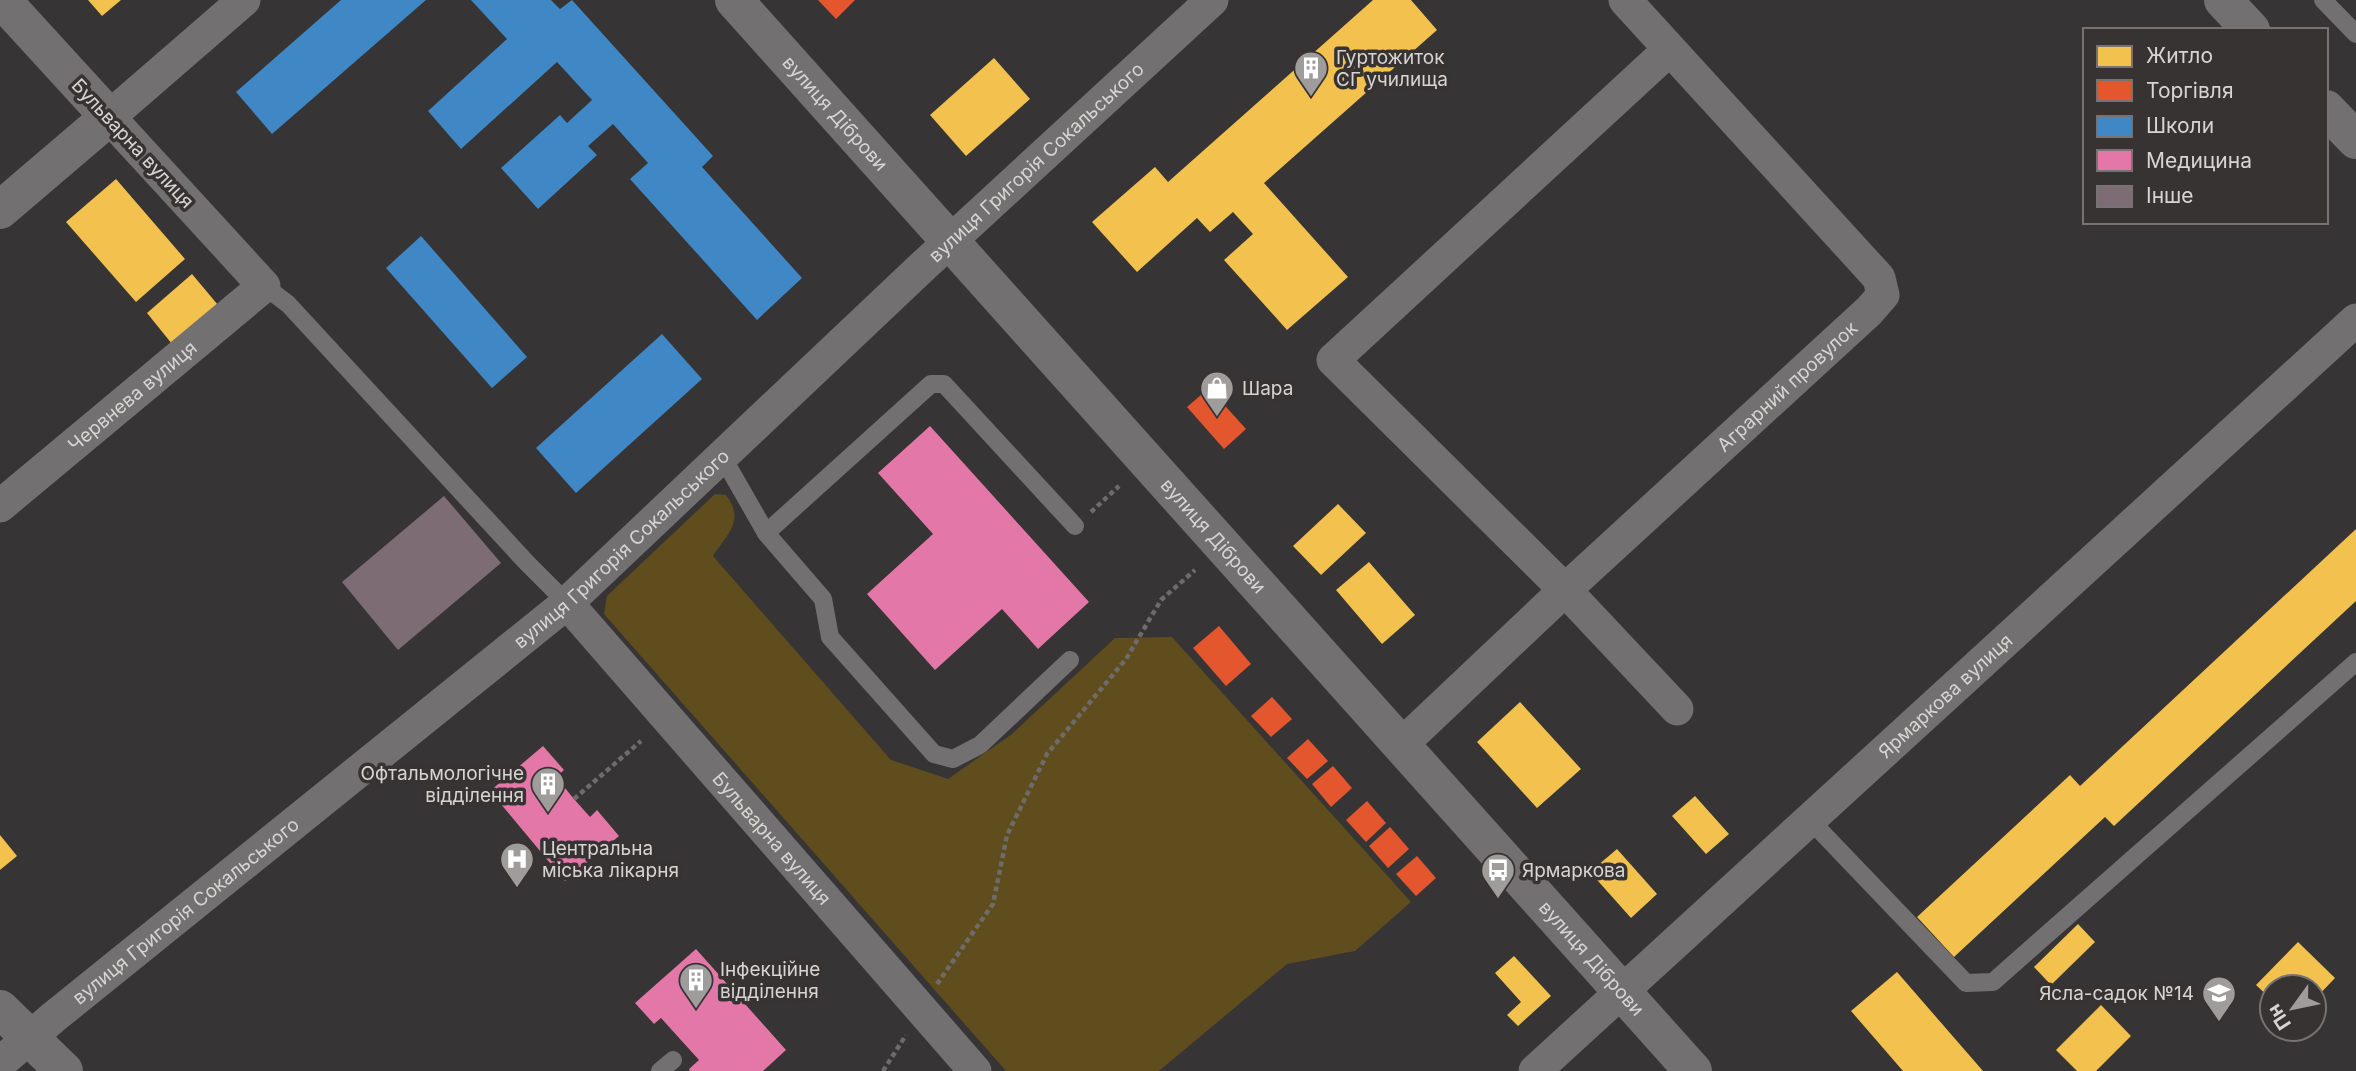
<svg xmlns="http://www.w3.org/2000/svg" width="2356" height="1071" viewBox="0 0 2356 1071" font-family="Inter,sans-serif">
<style>
.green{fill:#604d1d}
.homes{fill:#f2c14e}
.shops{fill:#e4572e}
.schools{fill:#3f88c5}
.health{fill:#e377a8}
.building{fill:#7e6c74}
.lines{fill:none;stroke-linecap:round;stroke-linejoin:round}
.path{stroke:#6d6c6b;stroke-width:4.5;stroke-dasharray:5 3.5;stroke-linecap:butt}
.service{stroke:#727070;stroke-width:18}
.minor{stroke:#727070;stroke-width:33}
.tertiary{stroke:#727070;stroke-width:38}
.labels{text-anchor:middle;stroke-width:7;stroke-linejoin:round;paint-order:stroke}
.poi-label{font-size:19px;fill:#d7d4d4;stroke:#373333;text-anchor:start}
.street-label{font-size:19px;fill:#d7d4d4;stroke:#373333}
</style>
<rect width="100%" height="100%" fill="#363434"/>
<path class="green" d="M715 494 726 495C746 521 726 535 713 556L891 760 948 779 1012 734 1115 638 1172 637 1411 902 1355 951 1287 964 1159 1071H1006L604 614 607 596Z"/>
<g class="homes">
<path d="M88 0H121L102 16Z"/>
<path d="M1373 0H1411L1437 30 1264 183 1348 277 1287 330 1224 260 1253 234 1233 212 1210 232 1197 218 1137 272 1092 222 1155 167 1168 182Z"/>
<path d="M994 58 1030 99 966 156 930 115Z"/>
<path d="M116 179 185 259 136 302 66 222Z"/>
<path d="M192 274 218 305 172 344 147 313Z"/>
<path d="M1338 504 1366 533 1321 575 1293 546Z"/>
<path d="M2356 529V601L2114 826 2105 817 1954 957 1917 917 2070 775 2080 786Z"/>
<path d="M1369 562 1415 615 1382 644 1336 590Z"/>
<path d="M1520 702 1581 769 1537 808 1477 742Z"/>
<path d="M1695 796 1729 834 1706 854 1672 816Z"/>
<path d="M0 835 17 856 0 870Z"/>
<path d="M1617 849 1657 894 1631 918 1590 872Z"/>
<path d="M2078 924 2095 942 2051 985 2034 967Z"/>
<path d="M2298 942 2335 978 2314 1000V987H2272V1000L2256 985Z"/>
<path d="M1514 956 1551 996 1518 1026 1507 1015 1521 1002 1495 973Z"/>
<path d="M1897 972 1983 1071H1903L1851 1011Z"/>
<path d="M2101 1005 2131 1036 2096 1071H2077L2056 1050Z"/>
</g>
<g class="shops">
<path d="M818 0H855L836 19Z"/>
<path d="M1209 388 1246 429 1224 449 1187 407Z"/>
<path d="M1219 626 1251 664 1226 686 1193 648Z"/>
<path d="M1272 697 1292 719 1271 737 1251 716Z"/>
<path d="M1308 739 1328 761 1307 779 1287 758Z"/>
<path d="M1333 766 1352 788 1331 807 1312 784Z"/>
<path d="M1367 801 1386 823 1366 842 1346 820Z"/>
<path d="M1390 827 1409 849 1388 868 1369 846Z"/>
<path d="M1417 856 1436 878 1416 896 1396 874Z"/>
</g>
<g class="schools">
<path d="M341 0H426L272 134 236 92Z"/>
<path d="M471 0H551L560 9 572 0 713 156 702 167 802 278 757 320 630 179 648 163 613 124 588 146 597 155 538 209 501 168 560 115 567 123 592 100 557 62 461 149 428 111 507 39Z"/>
<path d="M421 236 527 357 492 388 386 268Z"/>
<path d="M662 334 702 379 576 493 536 448Z"/>
</g>
<g class="health">
<path d="M930 426 1089 602 1038 649 1002 609 935 670 867 594 933 534 878 473Z"/>
<path d="M543 746 564 770 556 777 574 799 590 817 597 810 619 836 565 881 490 791Z"/>
<path d="M696 949 786 1050 763 1071H690L689 1069 699 1060 661 1018 654 1024 635 1003Z"/>
</g>
<path class="building" d="M444 496 501 563 398 650 342 582Z"/>
<g class="lines">
<g class="path">
<path d="M1091 512 1119 486"/>
<path d="M574 799 641 741"/>
<path d="M937 984 993 904 1007 835 1047 754 1126 659 1161 600 1195 570"/>
<path d="M883 1071 906 1035"/>
</g>
<g class="service">
<path d="M2323 0 2356 34"/>
<path d="M264 286 288 304 527 563 567 603"/>
<path d="M722 456 766 533"/>
<path d="M1070 660 980 745 953 759 934 754 830 637 823 599 766 533 931 384H944L1075 526"/>
<path d="M1810 820 1966 983 1993 982 2356 662"/>
<path d="M660 1071 673 1060"/>
</g>
<g class="minor">
<path d="M1669 50 1333 360 1565 590 1677 709"/>
<path id="s1" d="M0 506 264 286 109 117 244 0"/>
<path id="s2" d="M567 603 975 1071"/>
<path id="s3" d="M1401 745 1565 590 1869 311 1883 295 1879 278 1625 0"/>
<path id="s4" d="M0 1063 55 1016 567 603 921 268 1212 0"/>
<path id="s5" d="M1535 1071 2356 320"/>
</g>
<g class="tertiary">
<path id="s6" d="M734 0 1693 1071"/>
<path d="M2223 0 2251 30"/>
<path d="M2326 109 2356 140"/>
<path d="M0 210 109 117 2 0"/>
<path d="M0 1009 64 1071"/>
</g>
</g>
<defs>
<g id="building-pin" transform="scale(1.75)"><path d="M0 17L-7.5 6A9.5 9.5 0 1 1 7.5 6Z" fill="#9f9c9c" stroke="#373333"/><path d="M-4-6H4V6H1V3H-1V6H-4ZM-2.5-4.3h1.7v1.8h-1.7ZM.8-4.3h1.7v1.8H.8ZM-2.5-1h1.7V.8h-1.7ZM.8-1h1.7V.8H.8Z" fill="#fff"/></g>
<g id="shop-pin" transform="scale(1.75)"><path d="M0 17L-7.5 6A9.5 9.5 0 1 1 7.5 6Z" fill="#9f9c9c" stroke="#373333"/><path d="M-5-2.5h2.3a2.7 3.5 0 0 1 5.4 0H5L5.5 6h-11ZM-1.5-2.5h3a1.5 2.3 0 0 0-3 0Z" fill="#fff"/></g>
<g id="hospital-pin" transform="scale(1.75)"><path d="M0 17L-7.5 6A9.5 9.5 0 1 1 7.5 6Z" fill="#9f9c9c" stroke="#373333"/><path d="M-5-5h3v3.5h4V-5h3V5h-3V1.5h-4V5h-3Z" fill="#fff"/></g>
<g id="bus-pin" transform="scale(1.75)"><path d="M0 17L-7.5 6A9.5 9.5 0 1 1 7.5 6Z" fill="#9f9c9c" stroke="#373333"/><path d="M-5-6H5V4H4V6H2V4H-2V6H-4V4H-5ZM-3.5-4V0h7V-4ZM-3.5 1.2v1.5H-2V1.2ZM2 1.2v1.5H3.5V1.2Z" fill="#fff"/></g>
<g id="school-pin" transform="scale(1.75)"><path d="M0 17L-7.5 6A9.5 9.5 0 1 1 7.5 6Z" fill="#9f9c9c" stroke="#373333"/><path d="M0-5L7-2L0 1L-7-2ZM-4 1L0 2.5L4 1V4Q0 6-4 4Z" fill="#fff"/></g>
</defs>
<g fill-rule="evenodd">
<use href="#building-pin" x="1311" y="68"/>
<use href="#shop-pin" x="1217" y="388"/>
<use href="#building-pin" x="548" y="784"/>
<use href="#hospital-pin" x="517" y="859"/>
<use href="#bus-pin" x="1498" y="870"/>
<use href="#building-pin" x="696" y="980"/>
<use href="#school-pin" x="2219" y="993"/>
</g>
<g class="labels">
<g class="poi-label">
<text x="1336" y="64">Гуртожиток<tspan x="1336" dy="22">СГ училища</tspan></text>
<text x="1242" y="395">Шара</text>
<text x="524" y="780" text-anchor="end">Офтальмологічне<tspan x="524" dy="22">відділення</tspan></text>
<text x="542" y="855">Центральна<tspan x="542" dy="22">міська лікарня</tspan></text>
<text x="1522" y="877">Ярмаркова</text>
<text x="720" y="976">Інфекційне<tspan x="720" dy="22">відділення</tspan></text>
<text x="2194" y="1000" text-anchor="end">Ясла-садок №14</text>
</g>
<g class="street-label">
<text dy="7" stroke="none"><textPath href="#s6" startOffset="152">вулиця Діброви</textPath></text>
<text transform="translate(133 143) rotate(47)" y="7">Бульварна вулиця</text>
<text dy="7" stroke="none"><textPath href="#s4" startOffset="1374">вулиця Григорія Сокальського</textPath></text>
<text dy="7" stroke="none"><textPath href="#s3" startOffset="527">Аграрний провулок</textPath></text>
<text dy="7" stroke="none"><textPath href="#s1" startOffset="172">Червнева вулиця</textPath></text>
<text dy="7" stroke="none"><textPath href="#s6" startOffset="719">вулиця Діброви</textPath></text>
<text dy="7" stroke="none"><textPath href="#s4" startOffset="807">вулиця Григорія Сокальського</textPath></text>
<text dy="7" stroke="none"><textPath href="#s5" startOffset="556">Ярмаркова вулиця</textPath></text>
<text dy="7" stroke="none"><textPath href="#s2" startOffset="312">Бульварна вулиця</textPath></text>
<text dy="7" stroke="none"><textPath href="#s4" startOffset="240">вулиця Григорія Сокальського</textPath></text>
<text dy="7" stroke="none"><textPath href="#s6" startOffset="1286">вулиця Діброви</textPath></text>
</g>
</g>
<rect x="2083" y="28" width="245" height="196" fill="#373333" stroke="#777373" stroke-width="2"/>
<rect x="2097" y="46" width="35" height="21" fill="#f2c14e" stroke="#777373" stroke-width="2"/>
<text x="2146" y="63" font-size="21" fill="#d7d4d4">Житло</text>
<rect x="2097" y="80" width="35" height="21" fill="#e4572e" stroke="#777373" stroke-width="2"/>
<text x="2146" y="98" font-size="21" fill="#d7d4d4">Торгівля</text>
<rect x="2097" y="116" width="35" height="21" fill="#3f88c5" stroke="#777373" stroke-width="2"/>
<text x="2146" y="133" font-size="21" fill="#d7d4d4">Школи</text>
<rect x="2097" y="150" width="35" height="21" fill="#e377a8" stroke="#777373" stroke-width="2"/>
<text x="2146" y="168" font-size="21" fill="#d7d4d4">Медицина</text>
<rect x="2097" y="186" width="35" height="21" fill="#7e6c74" stroke="#777373" stroke-width="2"/>
<text x="2146" y="203" font-size="21" fill="#d7d4d4">Інше</text>
<g transform="translate(2293 1008) rotate(237)"><circle r="33" fill="#373333" stroke="#777373" stroke-width="2"/>
<path d="M0-5L12 26L0 18L-12 26Z" fill="#9f9c9c"/>
<text y="-10" font-size="19" font-weight="bold" text-anchor="middle" fill="#d7d4d4">Пн</text>
</g>
</svg>
